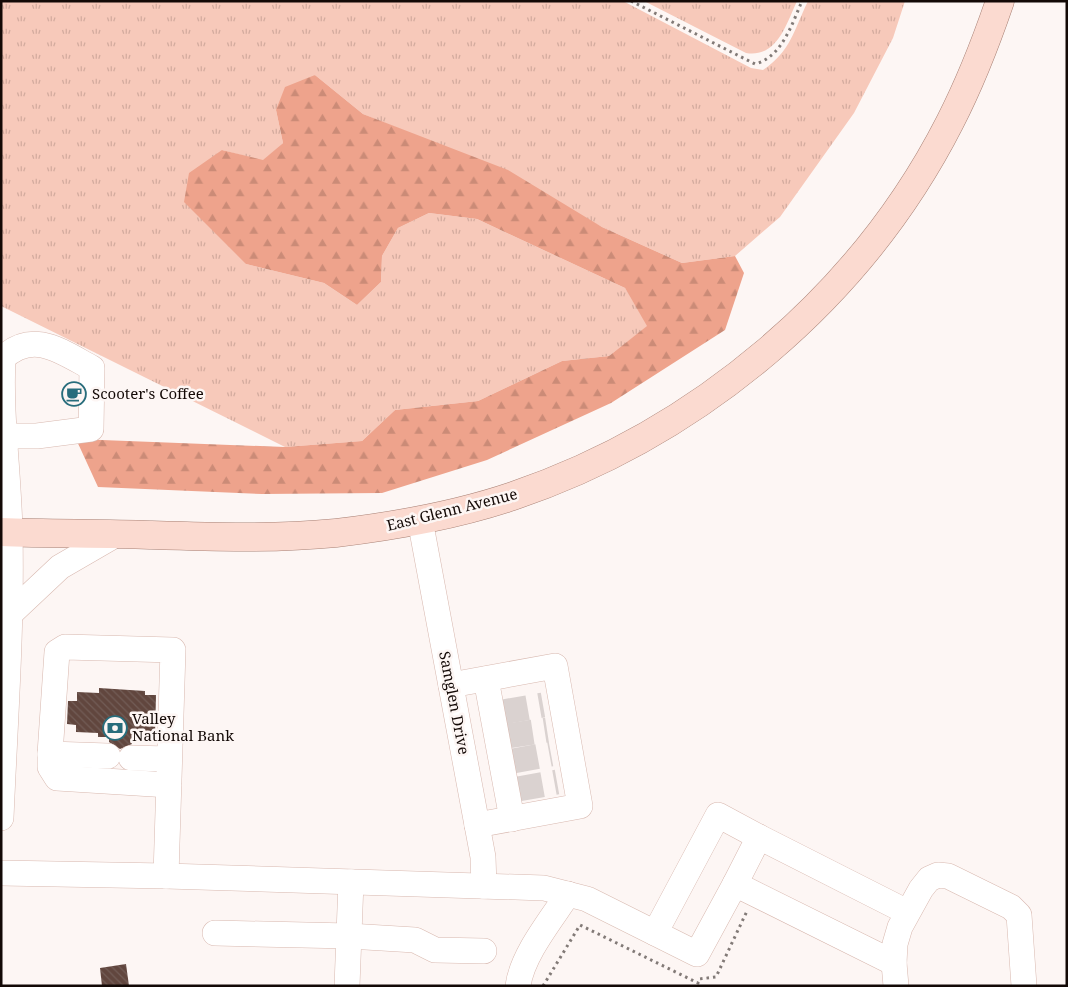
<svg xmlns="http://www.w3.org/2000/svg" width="1068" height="987" viewBox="0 0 1068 987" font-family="'Noto Serif',serif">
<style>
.grass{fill:url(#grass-tufts)}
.forest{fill:url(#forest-firs)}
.building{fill:url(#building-back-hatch)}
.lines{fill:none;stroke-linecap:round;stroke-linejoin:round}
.minor-tunnel{stroke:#dad2d0;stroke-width:25;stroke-dasharray:25 12;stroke-linecap:butt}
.minor-casing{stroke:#d8b8af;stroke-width:26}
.major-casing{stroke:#a88175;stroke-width:29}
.path{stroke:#827a77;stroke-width:3;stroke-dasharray:2.5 4;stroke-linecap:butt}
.minor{stroke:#fff;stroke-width:25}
.major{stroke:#fbdad0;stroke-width:28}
.labels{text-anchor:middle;stroke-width:5;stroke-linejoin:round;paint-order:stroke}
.poi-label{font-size:15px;fill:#130906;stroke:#fdf6f4;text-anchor:start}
.street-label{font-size:15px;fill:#130906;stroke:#fdf6f4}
</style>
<defs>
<pattern id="grass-tufts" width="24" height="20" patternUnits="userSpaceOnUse" patternTransform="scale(1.25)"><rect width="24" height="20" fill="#f7c9ba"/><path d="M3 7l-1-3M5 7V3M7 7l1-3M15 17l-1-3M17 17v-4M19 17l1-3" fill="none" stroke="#d3ab9e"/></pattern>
<pattern id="forest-firs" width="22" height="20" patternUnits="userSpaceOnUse" patternTransform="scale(1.25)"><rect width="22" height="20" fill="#eea38c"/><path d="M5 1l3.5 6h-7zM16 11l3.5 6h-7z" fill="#cb8b77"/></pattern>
<pattern id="building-back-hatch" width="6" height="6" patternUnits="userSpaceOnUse" patternTransform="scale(1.25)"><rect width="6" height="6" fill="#61463e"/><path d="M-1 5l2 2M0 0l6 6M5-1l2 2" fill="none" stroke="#725c56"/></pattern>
</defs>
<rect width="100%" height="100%" fill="#fdf6f4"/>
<g class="grass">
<path d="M1 1H623L751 68 763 70C791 51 794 30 808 1H905L893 38 854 113 780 217 735 256 682 263 602 227 427 140 363 114 315 75 276 110 283 143 263 161 222 150 246 264 324 283 357 305 381 282 382 256 398 228 429 213 477 219 625 288 648 326 609 356 562 361 478 401 395 410 362 441 285 447 1 306Z"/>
<path d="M644 1H797C786 25 777 58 746 53Z"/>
</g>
<path class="forest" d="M315 75 363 114 508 170 602 227 682 263 735 256 744 273 725 330 611 403 487 460 382 493 262 494 98 487 76 439 285 447 362 441 395 410 478 401 562 361 609 356 647 326 625 288 477 219 429 213 398 228 382 256 381 282 357 305 324 283 246 264 184 202 189 173 222 150 263 160 283 143 276 110 285 87Z"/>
<g class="building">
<path d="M99 688 145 691V695H156L155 735 144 734V737H132V744L120 749 109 742V737H98V733L76 732V725L67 724 68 701H77V692L99 693Z"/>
<path d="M126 964 129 986H102L100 968Z"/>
</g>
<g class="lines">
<g class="minor-tunnel">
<path d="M503 712 543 705"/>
<path d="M508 736 547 730"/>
<path d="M513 761 551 754"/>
<path d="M518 789 557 782"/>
</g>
<g class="minor-casing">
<g id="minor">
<path d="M1 436H37L91 429 92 368C62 352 33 329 3 358 0 416 9 475 10 533 12 628 5 724 1 818"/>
<path d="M420 520 483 857 484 886"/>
<path d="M9 615 60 567 117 534"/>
<path d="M486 679 512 819"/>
<path d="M451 685 555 666 580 806 477 825"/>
<path d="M50 754 108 756"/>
<path d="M131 758 168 759"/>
<path d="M1 873 166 876 544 888 587 899 697 954 735 884 894 963 895 944 900 927 921 889 929 879 938 875 948 876 1011 907 1019 915 1024 986"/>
<path d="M166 876 173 650 65 647 57 652 50 754V767L57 778 169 785"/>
<path d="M735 884 759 837 907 912"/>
<path d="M215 933 349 936 415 940 435 950 484 951"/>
<path d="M655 933 718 815 759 837"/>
<path d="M894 963 896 986"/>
<path d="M347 986 351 882"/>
<path d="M518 986C522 955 551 920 568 894"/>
</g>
</g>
<g class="major-casing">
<path id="major" d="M1 532C51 534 101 533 150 535 213 537 274 539 336 533 395 526 457 515 513 496 698 433 861 297 950 122 970 83 986 42 1000 1"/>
</g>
<g class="path">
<path d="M631 1 755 64C782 57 792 24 802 1"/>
<path d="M543 986 580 925 698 983 699 979 716 977 747 911"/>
</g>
<use href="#minor" class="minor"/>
<use href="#major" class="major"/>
</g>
<defs>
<g id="cafe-ring" transform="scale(1.25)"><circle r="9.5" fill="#fdf6f4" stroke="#286d7c" stroke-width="1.5"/><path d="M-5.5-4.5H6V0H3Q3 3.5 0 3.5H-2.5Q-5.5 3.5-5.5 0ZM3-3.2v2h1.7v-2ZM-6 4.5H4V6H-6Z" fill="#286d7c"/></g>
<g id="bank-ring" transform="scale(1.25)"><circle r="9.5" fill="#fdf6f4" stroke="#286d7c" stroke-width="1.5"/><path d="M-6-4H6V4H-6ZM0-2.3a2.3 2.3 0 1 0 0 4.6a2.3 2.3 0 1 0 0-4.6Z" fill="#286d7c"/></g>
</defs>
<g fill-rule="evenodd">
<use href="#cafe-ring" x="74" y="394"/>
<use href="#bank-ring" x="115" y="728"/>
</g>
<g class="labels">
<g class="poi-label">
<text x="92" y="399">Scooter's Coffee</text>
<text x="132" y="724">Valley<tspan x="132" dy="17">National Bank</tspan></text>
</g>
<g class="street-label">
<text transform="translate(452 510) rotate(-14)" y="5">East Glenn Avenue</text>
<text transform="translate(454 703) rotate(79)" y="5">Samglen Drive</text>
</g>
</g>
<rect width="1068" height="987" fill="none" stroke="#130906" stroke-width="5"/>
</svg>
